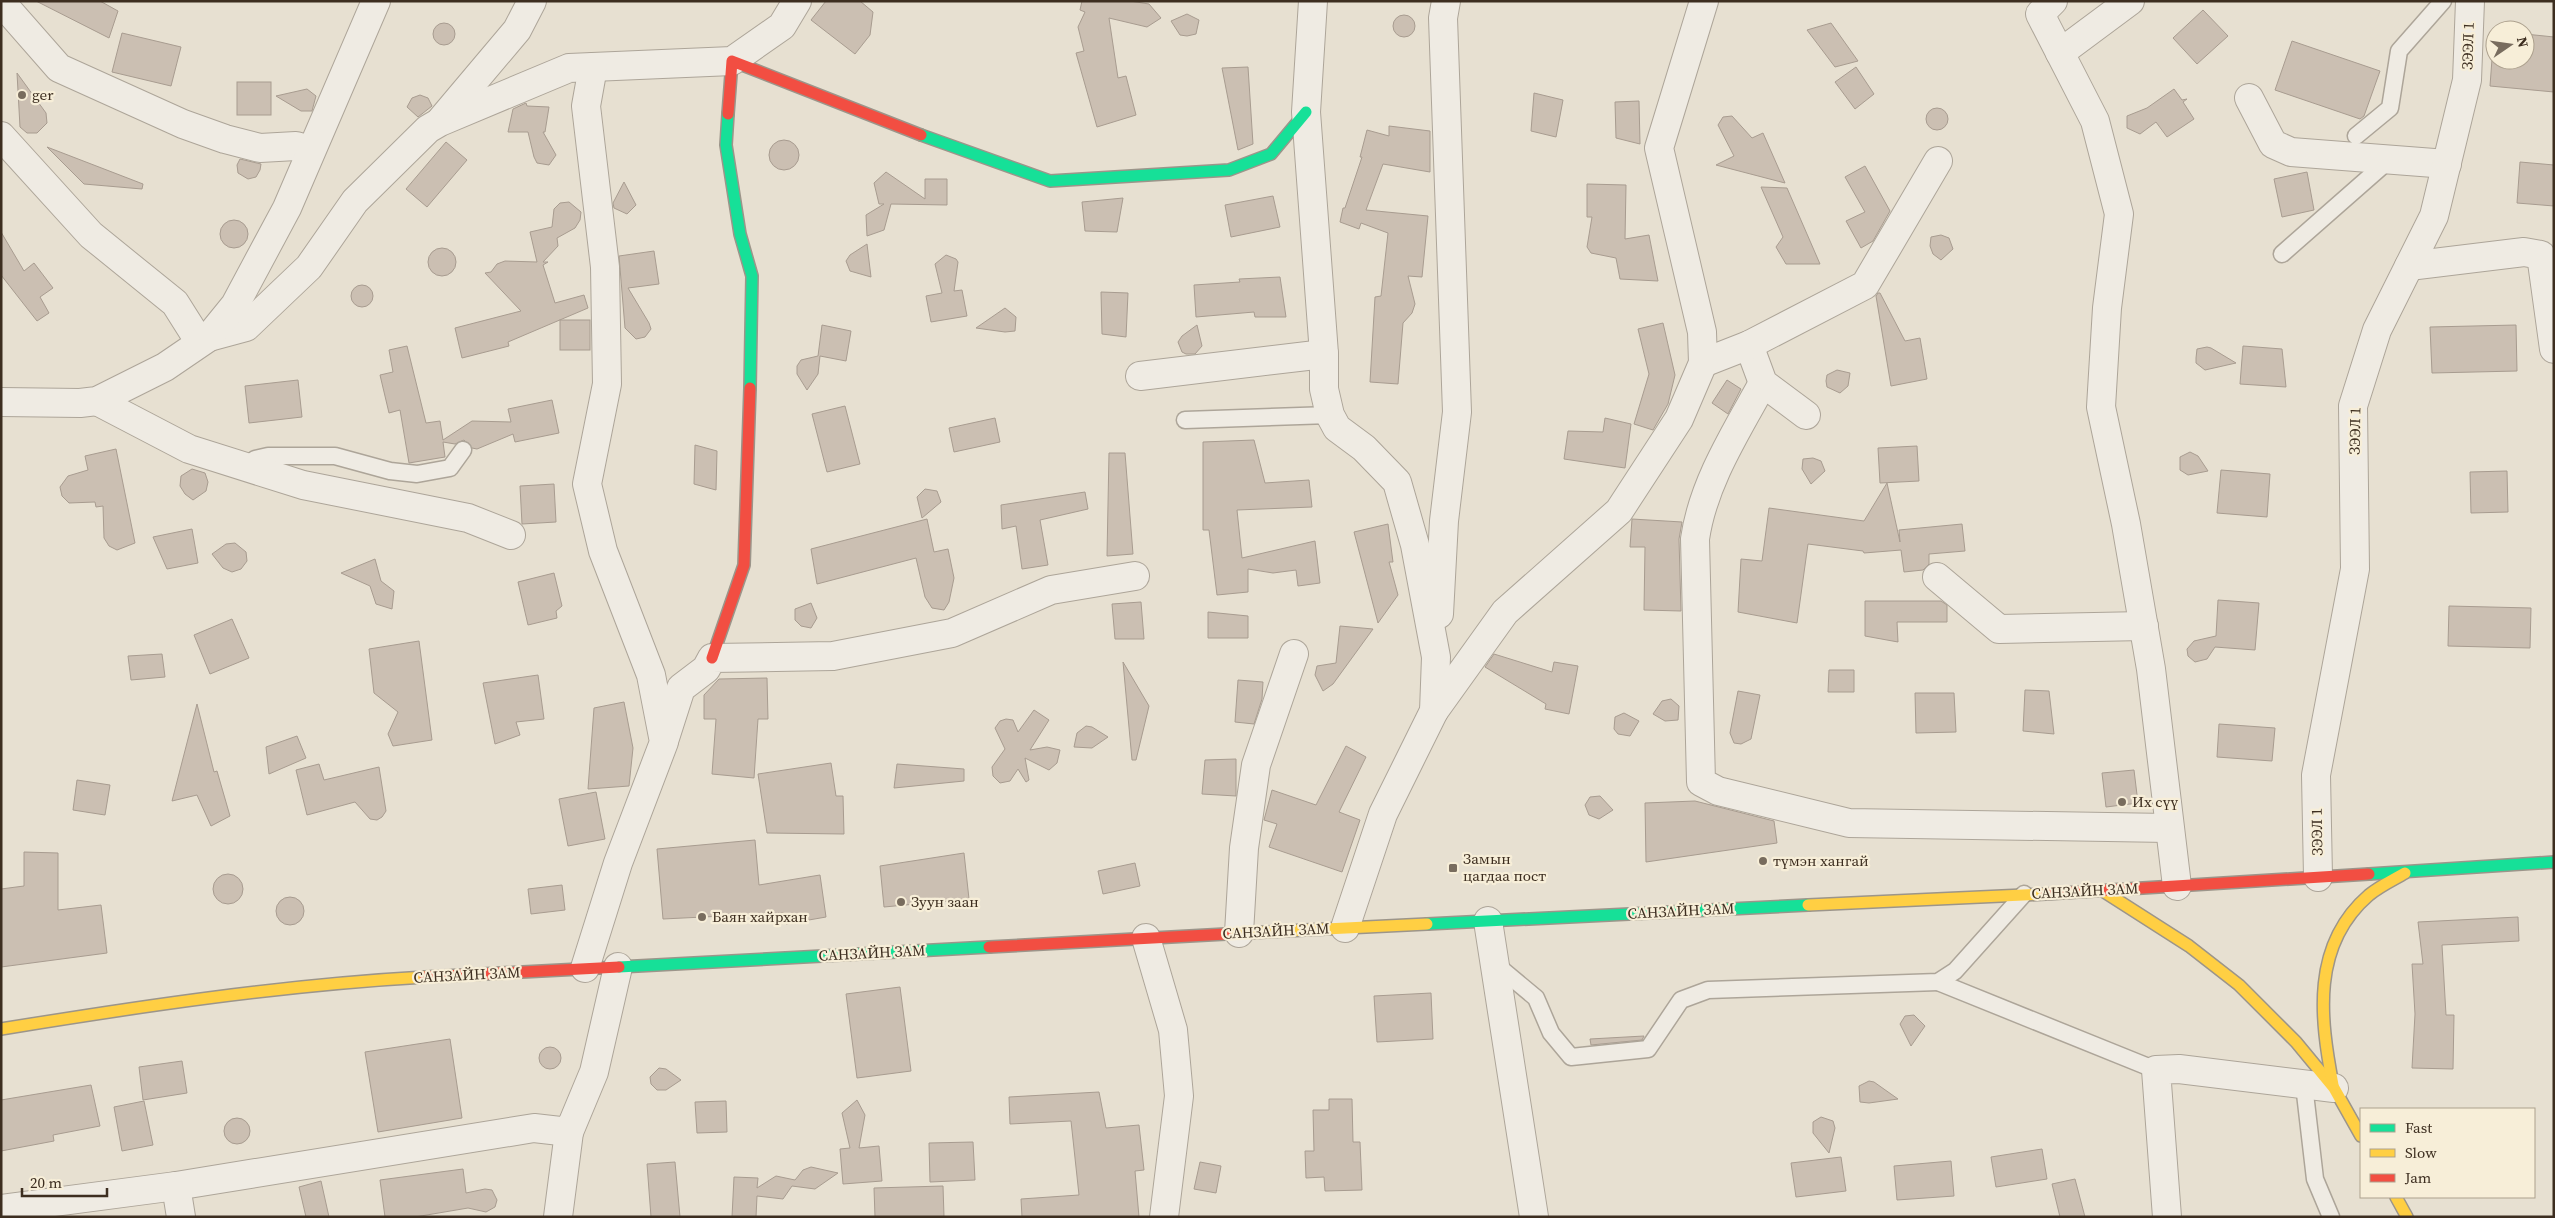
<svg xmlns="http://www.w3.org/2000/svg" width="2555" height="1218" viewBox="0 0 2555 1218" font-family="'Source Serif 4',serif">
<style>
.building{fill:#cbbfb2;stroke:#a89c90}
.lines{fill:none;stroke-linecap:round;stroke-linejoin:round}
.lane-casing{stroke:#ada599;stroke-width:19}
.street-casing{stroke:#ada599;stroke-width:30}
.fast-casing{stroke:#9c958a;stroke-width:14}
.slow-casing{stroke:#9c958a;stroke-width:14}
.jam-casing{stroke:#9c958a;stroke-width:14}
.lane{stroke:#efebe3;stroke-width:16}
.street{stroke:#efebe3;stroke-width:28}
.fast{stroke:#16e098;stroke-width:11}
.slow{stroke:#ffcf43;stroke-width:11}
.jam{stroke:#f24e42;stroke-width:11}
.poi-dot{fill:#786c5e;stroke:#f7eed8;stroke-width:2}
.labels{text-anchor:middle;stroke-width:4.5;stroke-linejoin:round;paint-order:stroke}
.street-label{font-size:15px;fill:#3d2e20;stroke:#f7eed8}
.poi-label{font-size:15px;fill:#3d2e20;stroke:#f7eed8;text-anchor:start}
</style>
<rect width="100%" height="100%" fill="#e7e0d1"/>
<g class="building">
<path d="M36 1H100L118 11 109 38Z"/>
<path d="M826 1H860L873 12 870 35 855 54 811 20Z"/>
<path d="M1082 1H1130L1149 4 1161 18 1147 27 1109 18 1118 78 1126 76 1136 115 1097 127 1076 53 1084 51 1078 27 1085 12 1080 10Z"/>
<path d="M2203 10 2228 36 2197 64 2173 38Z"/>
<path d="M1187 14 1199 20 1196 34 1187 36 1180 35 1171 21Z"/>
<circle cx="1404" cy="26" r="11"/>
<circle cx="444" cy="34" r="11"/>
<path d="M1831 23 1858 61 1835 67 1807 30Z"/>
<path d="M2494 32 2495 60H2525V34L2554 37V92L2490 86Z"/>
<path d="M122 33 181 47 171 86 112 72Z"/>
<path d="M2292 41 2380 71 2364 116 2360 119 2275 90Z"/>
<path d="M1248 67 1253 144 1238 150 1222 68Z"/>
<path d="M1856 67 1874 94 1855 109 1835 82Z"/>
<path d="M17 73 46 113 47 123 37 133H27L20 127Z"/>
<rect x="237" y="82" width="34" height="33"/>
<path d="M307 89 316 96 312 111H301L276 96Z"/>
<path d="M2174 89 2182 100 2187 99 2183 102 2194 119 2167 137 2156 122 2140 134 2127 128V116L2147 108Z"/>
<path d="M1534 93 1563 100 1556 137 1531 131Z"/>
<path d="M420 95 428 98 432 106 418 117 407 107 412 98Z"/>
<path d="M1639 101 1640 144 1616 138 1615 102Z"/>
<path d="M526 103 527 106 549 107 545 132H543L556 155 549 165 537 163 534 157 528 132H508L513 109Z"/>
<circle cx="1937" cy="119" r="11"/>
<path d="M1732 116 1752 138 1763 133 1785 183 1716 165 1734 156 1718 125 1723 117Z"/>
<path d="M1389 126 1430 131V172L1383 164 1366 210 1428 216 1422 277 1408 276 1415 304 1412 313 1403 323 1398 384 1370 382 1375 297 1381 296 1388 233 1361 223 1359 229 1340 222 1343 208H1345L1362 157H1360L1367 130 1389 136Z"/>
<circle cx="784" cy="155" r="15"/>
<path d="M446 142 467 160 427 207 406 189Z"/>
<path d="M47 147 143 184 142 189 84 184Z"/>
<path d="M240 159 261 164 260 170 256 177 248 179 238 173 237 165Z"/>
<path d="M2520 162 2554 165V206L2517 203Z"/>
<path d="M1865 166 1890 211 1873 241 1861 248 1846 221 1865 212 1845 177Z"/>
<path d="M886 172 925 199V179H947V205L891 204 884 230 867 236 866 215 884 204H879L874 183Z"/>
<path d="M2307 172 2314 210 2282 217 2274 179Z"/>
<path d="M624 182 636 205 627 214 614 208 613 203Z"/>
<path d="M1587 184 1626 185 1625 239 1649 235 1658 281 1620 279 1616 258 1591 253 1587 247 1592 217H1587Z"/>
<path d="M1761 187 1787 188 1820 264H1786L1776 247 1783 237Z"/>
<path d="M1273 196 1280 227 1231 237 1225 205Z"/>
<path d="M1123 198 1117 232 1085 231 1082 202Z"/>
<path d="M569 202 581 212 580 220 575 228 557 238 558 246 543 262H548L543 265 555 303 584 295 588 308 508 342 509 346 462 358 455 328 521 311 485 273 491 272 497 264 505 261 537 262 530 232 552 227 554 209 560 203Z"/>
<circle cx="234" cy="234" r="14"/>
<path d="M1 232 24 271 34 263 53 288 40 297 49 313 37 321 1 275Z"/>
<path d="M1941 235 1949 238 1953 249 1941 260 1933 254 1930 246 1931 237Z"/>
<path d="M867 244 871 277 850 271 846 261 850 255Z"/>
<circle cx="442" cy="262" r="14"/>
<path d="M654 251 659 284 628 288 649 323 651 329 645 337 636 339 625 328 619 256Z"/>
<path d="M946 255 956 259 958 262 954 291 962 290 967 316 931 322 926 296 942 293 935 264Z"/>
<path d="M1280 277 1286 317H1255L1254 312 1196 317 1194 285 1240 282 1239 279Z"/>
<circle cx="362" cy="296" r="11"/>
<path d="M1101 292 1128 293 1126 337 1102 334Z"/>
<path d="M1878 293H1880L1905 341 1920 338 1927 379 1891 386 1876 296Z"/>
<path d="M1005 308 1016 317 1015 331 1005 332 976 328Z"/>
<rect x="560" y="320" width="30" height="30"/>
<path d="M1663 323 1675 375 1668 404 1653 430 1634 424 1649 374 1638 329Z"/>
<path d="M822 325 851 331 846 361 820 356 818 374 807 390 797 374V366L801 360 818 356Z"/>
<path d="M1197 325 1202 346 1195 354H1186L1182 352 1178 342 1182 336Z"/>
<path d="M2516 325 2517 371 2432 373 2430 327Z"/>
<path d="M407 346 426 423 440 421 443 440 472 421 511 422 508 409 552 400 559 433 515 442 513 434 477 449 472 448 464 440 455 444 443 442 445 457 409 463 400 410 389 413 380 375 393 372 389 350Z"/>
<path d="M2243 346 2282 349 2286 387 2240 384Z"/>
<path d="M2207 347 2211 348 2236 363 2205 370 2196 363V358L2197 349Z"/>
<path d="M1837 370 1850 373 1848 386 1840 393 1827 387 1826 381 1827 375Z"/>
<path d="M298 380 302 417 249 423 245 386Z"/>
<path d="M1727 380 1741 389 1728 414 1712 403Z"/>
<path d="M845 406 860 464 827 472 812 414Z"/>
<path d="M995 418 1000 442 954 452 949 428Z"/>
<path d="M1605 418 1631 424 1625 468 1564 459 1568 431 1603 432Z"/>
<path d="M1254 440 1265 483 1309 480 1312 507 1237 510 1242 558 1315 541 1320 583 1298 586 1296 570 1273 573 1248 569V592L1217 595 1209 530H1203V442Z"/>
<path d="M695 445 717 451 716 490 694 484Z"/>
<path d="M1917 446 1919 481 1880 483 1878 448Z"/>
<path d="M116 449 135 543 117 550 109 546 104 538 103 506 96 507 95 502 69 503 62 496 60 487 68 476 88 470 85 456Z"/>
<path d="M2190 452 2198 456 2208 471 2188 475 2180 470V457Z"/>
<path d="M1109 453H1125L1133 554 1107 556Z"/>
<path d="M1813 458 1821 461 1825 471 1811 484 1802 469 1803 459Z"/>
<path d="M192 469 205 473 208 482 206 491 193 500 185 494 180 486 181 476Z"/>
<path d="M2221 470 2270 474 2267 517 2217 513Z"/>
<path d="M2507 471 2508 512 2471 513 2470 472Z"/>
<path d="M1887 483 1900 542 1899 530 1962 524 1965 551 1929 554V564L1923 570 1904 572 1901 550 1864 553 1863 551 1808 544 1797 623 1738 612 1741 559 1762 561 1769 508 1864 521Z"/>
<path d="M554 484 556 522 522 524 520 486Z"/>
<path d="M925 489 937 491 941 502 922 518 917 497Z"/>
<path d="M1085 492 1088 509 1040 520 1048 565 1022 569 1016 526 1002 529 1001 505Z"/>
<path d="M927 519 934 552 948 549 954 578 949 602 944 610 932 608 925 597 916 558 817 584 811 549Z"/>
<path d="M1632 519 1682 522 1679 539 1681 611 1644 610 1645 547H1630Z"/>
<path d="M1388 524 1393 562H1389L1398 595 1378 623 1354 532Z"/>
<path d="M192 529 198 563 167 569 153 537Z"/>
<path d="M235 543 246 552 247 561 241 569 232 572 223 568 212 554 226 544Z"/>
<path d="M375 559 381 581 394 591 392 609 376 604 370 586 341 573Z"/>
<path d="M554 573 562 606 556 611 557 618 528 625 518 582Z"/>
<path d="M2218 600 2259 603 2255 650 2215 647 2207 659 2195 662 2188 656 2187 649 2194 641 2216 636Z"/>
<path d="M1865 601H1941L1947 605V622H1897L1898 642 1865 636Z"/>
<path d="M1141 602 1144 639H1115L1112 604Z"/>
<path d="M811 603 817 618 811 628 801 626 795 620V609Z"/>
<path d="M2449 606 2531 608 2530 648 2448 646Z"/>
<path d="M1208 612 1248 616V638H1208Z"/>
<path d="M232 619 249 658 210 674 194 635Z"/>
<path d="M1340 626 1373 629 1333 684 1323 691 1315 675 1317 666 1336 663Z"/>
<path d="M419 641 432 740 393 746 388 734 398 712 374 693 369 649Z"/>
<path d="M162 654 165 677 131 680 128 656Z"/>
<path d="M1494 654 1552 672 1554 662 1578 666 1569 714 1545 709 1546 704 1485 667Z"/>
<path d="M1123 662 1149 706 1136 760H1132Z"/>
<path d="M1829 670H1854V692H1828Z"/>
<path d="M538 675 544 719 516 722 520 735 495 744 483 683Z"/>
<path d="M767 678 768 719H758L754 778 712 774 716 719H704V695L719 679Z"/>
<path d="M1238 680 1263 682 1262 699 1254 724 1235 722Z"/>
<path d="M2025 690 2049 691 2054 734 2023 731Z"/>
<path d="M1738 691 1760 695 1751 739 1741 744 1734 743 1730 733Z"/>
<path d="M1915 693H1954L1956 732 1916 733Z"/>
<path d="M1671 699 1679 706 1678 720 1665 721 1653 714 1662 701Z"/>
<path d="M624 702 633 748 629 786 588 789 594 708Z"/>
<path d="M197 704 214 772 217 771 230 816 211 826 197 795 172 801Z"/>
<path d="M1034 710 1049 720 1030 750 1047 747 1060 750 1057 763 1049 770 1025 758 1029 780 1026 782 1018 769 1010 781 1000 783 993 776 992 767 1005 749 995 728 1000 721 1006 719 1013 720 1018 732Z"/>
<path d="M1624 713 1639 721 1630 736 1618 734 1614 729 1615 717Z"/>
<path d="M2219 724 2275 728 2272 761 2217 757Z"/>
<path d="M1086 726 1092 727 1108 737 1092 748 1074 747 1077 733Z"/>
<path d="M297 736 306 758 269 774 266 747Z"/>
<path d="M1346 746 1366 757 1339 812 1360 820 1342 872 1269 847 1277 824 1264 820 1272 790 1316 805Z"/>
<path d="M1236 759V796L1202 794 1205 760Z"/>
<path d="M831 763 836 796H843L844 834 767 833 758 774Z"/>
<path d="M319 764 324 780 379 767 386 811 382 817 377 820 370 819 355 802 307 815 296 770Z"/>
<path d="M897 764 964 769V781L894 788Z"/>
<path d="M2134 770 2138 803 2106 807 2102 773Z"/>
<path d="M77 780 110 785 105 815 73 810Z"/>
<path d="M596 792 605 839 568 846 559 799Z"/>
<path d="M1600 796 1613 810 1599 819 1589 815 1585 805 1590 797Z"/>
<path d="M1695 801 1774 821 1777 843 1646 862 1645 803Z"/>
<path d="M755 840 759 885 820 875 826 917 786 924 784 913 663 919 657 849Z"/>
<path d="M24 852 58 853V910L101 905 107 953 1 967V889L24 886Z"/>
<path d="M964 853 969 899 884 907 880 866Z"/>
<path d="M1135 863 1140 886 1103 894 1098 871Z"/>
<circle cx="228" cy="889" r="15"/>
<path d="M562 885 565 910 531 914 528 889Z"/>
<circle cx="290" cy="911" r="14"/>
<path d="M2518 917 2519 941 2442 945 2446 1015H2454L2453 1069 2412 1068 2415 1014 2412 964H2423L2418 922Z"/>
<path d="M900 987 911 1071 857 1078 846 994Z"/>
<path d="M1431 993 1433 1039 1377 1042 1374 996Z"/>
<path d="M1914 1015 1925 1026 1911 1046 1900 1024 1905 1016Z"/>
<path d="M1644 1036 1642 1040 1591 1045 1590 1039Z"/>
<path d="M450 1039 462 1118 378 1132 365 1052Z"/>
<circle cx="550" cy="1058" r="11"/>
<path d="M182 1061 187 1093 143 1100 139 1067Z"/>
<path d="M659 1068 666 1069 681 1080 666 1090H657L651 1084 650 1077Z"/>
<path d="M1869 1081 1874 1082 1898 1099 1869 1103 1860 1102 1859 1086Z"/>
<path d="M91 1085 100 1126 53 1135 54 1141 1 1151V1100Z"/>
<path d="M1099 1092 1106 1128 1139 1125 1144 1170 1135 1171 1139 1217H1022L1021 1199 1079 1195 1071 1121 1010 1124 1009 1097Z"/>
<path d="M1329 1099H1352L1353 1142H1360L1362 1190 1325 1191 1324 1177 1306 1178 1305 1151H1314L1313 1110H1329Z"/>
<path d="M857 1100 865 1115 859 1148 879 1146 882 1181 843 1184 840 1149 850 1148 842 1113Z"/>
<path d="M144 1101 153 1145 122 1151 114 1107Z"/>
<path d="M726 1101 727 1132 697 1133 695 1102Z"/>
<path d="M1821 1117 1833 1121 1835 1128 1829 1153 1813 1133V1122Z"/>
<circle cx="237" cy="1131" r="13"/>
<path d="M973 1142 975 1180 930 1182 929 1143Z"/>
<path d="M2042 1149 2047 1179 1996 1187 1991 1157Z"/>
<path d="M1841 1157 1846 1191 1796 1197 1791 1163Z"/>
<path d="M1951 1161 1954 1196 1897 1200 1894 1166Z"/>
<path d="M675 1162 680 1217H651L647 1164Z"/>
<path d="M1200 1162 1221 1166 1216 1193 1194 1189Z"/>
<path d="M811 1167 838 1173 815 1189 792 1186 783 1199 757 1196 756 1217H732L734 1177 758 1178 757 1188 776 1176 795 1180 803 1170Z"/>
<path d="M463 1169 466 1193 485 1189 492 1190 497 1200 495 1207 486 1212 468 1208 415 1217H385L380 1180Z"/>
<path d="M2075 1179 2085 1217H2060L2052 1184Z"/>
<path d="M321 1181 329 1217H306L299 1187Z"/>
<path d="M943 1186 944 1217H875L874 1188Z"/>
</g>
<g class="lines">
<g class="lane-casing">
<g id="lane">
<path d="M2356 136 2390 108 2399 51 2443 1"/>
<path d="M2282 254 2389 160"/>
<path d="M1185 420 1330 415"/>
<path d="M247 467 255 459 268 456H335L390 471 417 474 450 468 463 450"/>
<path d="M1494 963 1536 998 1551 1033 1571 1057 1648 1049 1681 1000 1708 990 1938 982 1955 971 2024 894"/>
<path d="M1938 982 2156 1070"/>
<path d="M2304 1085 2315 1179 2331 1217"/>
</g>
</g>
<g class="street-casing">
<g id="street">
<path d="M1313 1 1306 112 1324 354V389L1330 415 1337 428 1364 448 1397 482 1415 545 1436 657 1434 711 1383 814 1345 928"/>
<path d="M2053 1 2040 14 2095 121 2119 214 2107 308 2101 407 2126 524 2151 669 2177 886"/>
<path d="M1 2 59 68 183 124 225 139 260 148 296 146 311 150"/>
<path d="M2060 53 2130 1"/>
<path d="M2249 98 2273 144 2291 152 2447 164"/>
<path d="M442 119 517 30 532 1"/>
<path d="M1 136 91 235 175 303 199 341"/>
<path d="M2409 266 2524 252 2541 255 2554 349"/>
<path d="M209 337 246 327 309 267 355 201 428 129 440 122 569 68 732 61 782 26 797 1"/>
<path d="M1749 345 1763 383 1806 415"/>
<path d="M1703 363 1749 345 1865 285 1938 161"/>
<path d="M1140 376 1324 354"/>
<path d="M1763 383C1736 432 1703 483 1695 539L1701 782 1718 791 1849 823 2168 828"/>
<path d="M97 401 189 449 303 485 468 518 511 535"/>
<path d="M1 402 80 403 97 401 165 367 209 337 235 305 287 208 376 1"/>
<path d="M1937 577 1999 629 2144 626"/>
<path d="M1439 614 1444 521 1457 412 1443 18 1446 1"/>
<path d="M1434 711 1505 612 1619 511 1679 419 1703 363 1702 332 1659 148 1704 1"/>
<path d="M665 738 681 688 706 669 712 658 833 656 952 633 1051 590 1135 576"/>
<path d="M2318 877 2316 775 2355 569 2353 406 2377 330 2434 216 2467 80 2470 1"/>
<path d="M1488 921 1534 1217"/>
<path d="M1239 933 1244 848 1256 765 1294 654"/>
<path d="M1146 938 1173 1030 1179 1096 1164 1217"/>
<path d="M585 968 618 863 664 742 651 675 603 551 587 484 607 384 605 267 586 106 593 67"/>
<path d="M176 1186 181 1217"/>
<path d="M1 1209 176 1186 534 1128 569 1132 594 1072 618 967"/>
<path d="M558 1217 569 1132"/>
<path d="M2167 1217 2156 1070 2179 1069 2334 1088"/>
</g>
</g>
<g class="fast-casing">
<g id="fast">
<path d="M728 114 726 145 740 234 752 276 750 388"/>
<path d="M921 135 1050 181 1229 170 1271 154 1306 112"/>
<path d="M2369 874 2554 862"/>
<path d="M1427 924 1808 905"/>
<path d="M619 967 989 947"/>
</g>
</g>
<g class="slow-casing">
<g id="slow">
<path d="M2103 891 2189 946 2239 985 2296 1042 2334 1088 2361 1136"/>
<path d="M1808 905 2046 894"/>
<path d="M1226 934 1427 924"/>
<path d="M1 1029C142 1006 283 985 425 977"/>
<path d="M2333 1085C2320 1018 2311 945 2369 895 2380 886 2393 880 2405 873"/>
<path d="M2396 1197 2407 1217"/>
</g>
</g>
<g class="jam-casing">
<g id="jam">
<path d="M728 114 732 61 921 135"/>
<path d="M712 658 744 565 750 388"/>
<path d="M2046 894 2369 874"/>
<path d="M989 947 1226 934"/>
<path d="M425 977 619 967"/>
</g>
</g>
<use href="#lane" class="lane"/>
<use href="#street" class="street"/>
<use href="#fast" class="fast"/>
<use href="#slow" class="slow"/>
<use href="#jam" class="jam"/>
</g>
<g class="poi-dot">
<circle cx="22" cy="95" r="5"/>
<circle cx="2122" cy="802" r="5"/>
<circle cx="1763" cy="861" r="5"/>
<rect x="1448" y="863" width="10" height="10" rx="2.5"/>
<circle cx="901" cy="902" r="5"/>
<circle cx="702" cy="917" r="5"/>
</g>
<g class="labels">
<g class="street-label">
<text transform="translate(2468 46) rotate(-88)" y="5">ЗЭЭЛ 1</text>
<text transform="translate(2355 431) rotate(-89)" y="5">ЗЭЭЛ 1</text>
<text transform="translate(2317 832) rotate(-91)" y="5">ЗЭЭЛ 1</text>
<text transform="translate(2085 891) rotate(-3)" y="5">САНЗАЙН ЗАМ</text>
<text transform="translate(1681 911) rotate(-3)" y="5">САНЗАЙН ЗАМ</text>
<text transform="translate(1276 931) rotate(-3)" y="5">САНЗАЙН ЗАМ</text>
<text transform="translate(872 953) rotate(-3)" y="5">САНЗАЙН ЗАМ</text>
<text transform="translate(467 975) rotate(-3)" y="5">САНЗАЙН ЗАМ</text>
</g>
<g class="poi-label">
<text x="32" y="100">ger</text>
<text x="2132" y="807">Их сүү</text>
<text x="1463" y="864">Замын<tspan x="1463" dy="17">цагдаа пост</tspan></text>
<text x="1773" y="866">түмэн хангай</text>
<text x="911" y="907">Зуун заан</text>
<text x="712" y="922">Баян хайрхан</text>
</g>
</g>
<rect width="2555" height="1218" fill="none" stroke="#3d2e20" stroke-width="5"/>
<rect x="2360" y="1108" width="175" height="90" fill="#f7eed8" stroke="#ada18e"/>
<rect x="2370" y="1124" width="25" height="8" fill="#16e098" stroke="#ada18e"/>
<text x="2405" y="1133" font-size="15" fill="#3d2e20">Fast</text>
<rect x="2370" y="1149" width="25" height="8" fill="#ffcf43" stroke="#ada18e"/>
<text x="2405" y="1158" font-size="15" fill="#3d2e20">Slow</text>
<rect x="2370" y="1174" width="25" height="8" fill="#f24e42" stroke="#ada18e"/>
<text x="2405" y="1183" font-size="15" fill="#3d2e20">Jam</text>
<g transform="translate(2510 45) rotate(77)"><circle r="24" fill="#f7eed8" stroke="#ada18e"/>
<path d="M0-4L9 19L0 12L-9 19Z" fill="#786c5e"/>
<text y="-8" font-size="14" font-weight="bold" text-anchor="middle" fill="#3d2e20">N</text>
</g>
<path d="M22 1188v8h85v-8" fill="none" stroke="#3d2e20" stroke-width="2.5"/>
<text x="30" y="1188" font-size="15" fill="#3d2e20" stroke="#f7eed8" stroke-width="4" paint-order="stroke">20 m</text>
</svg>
